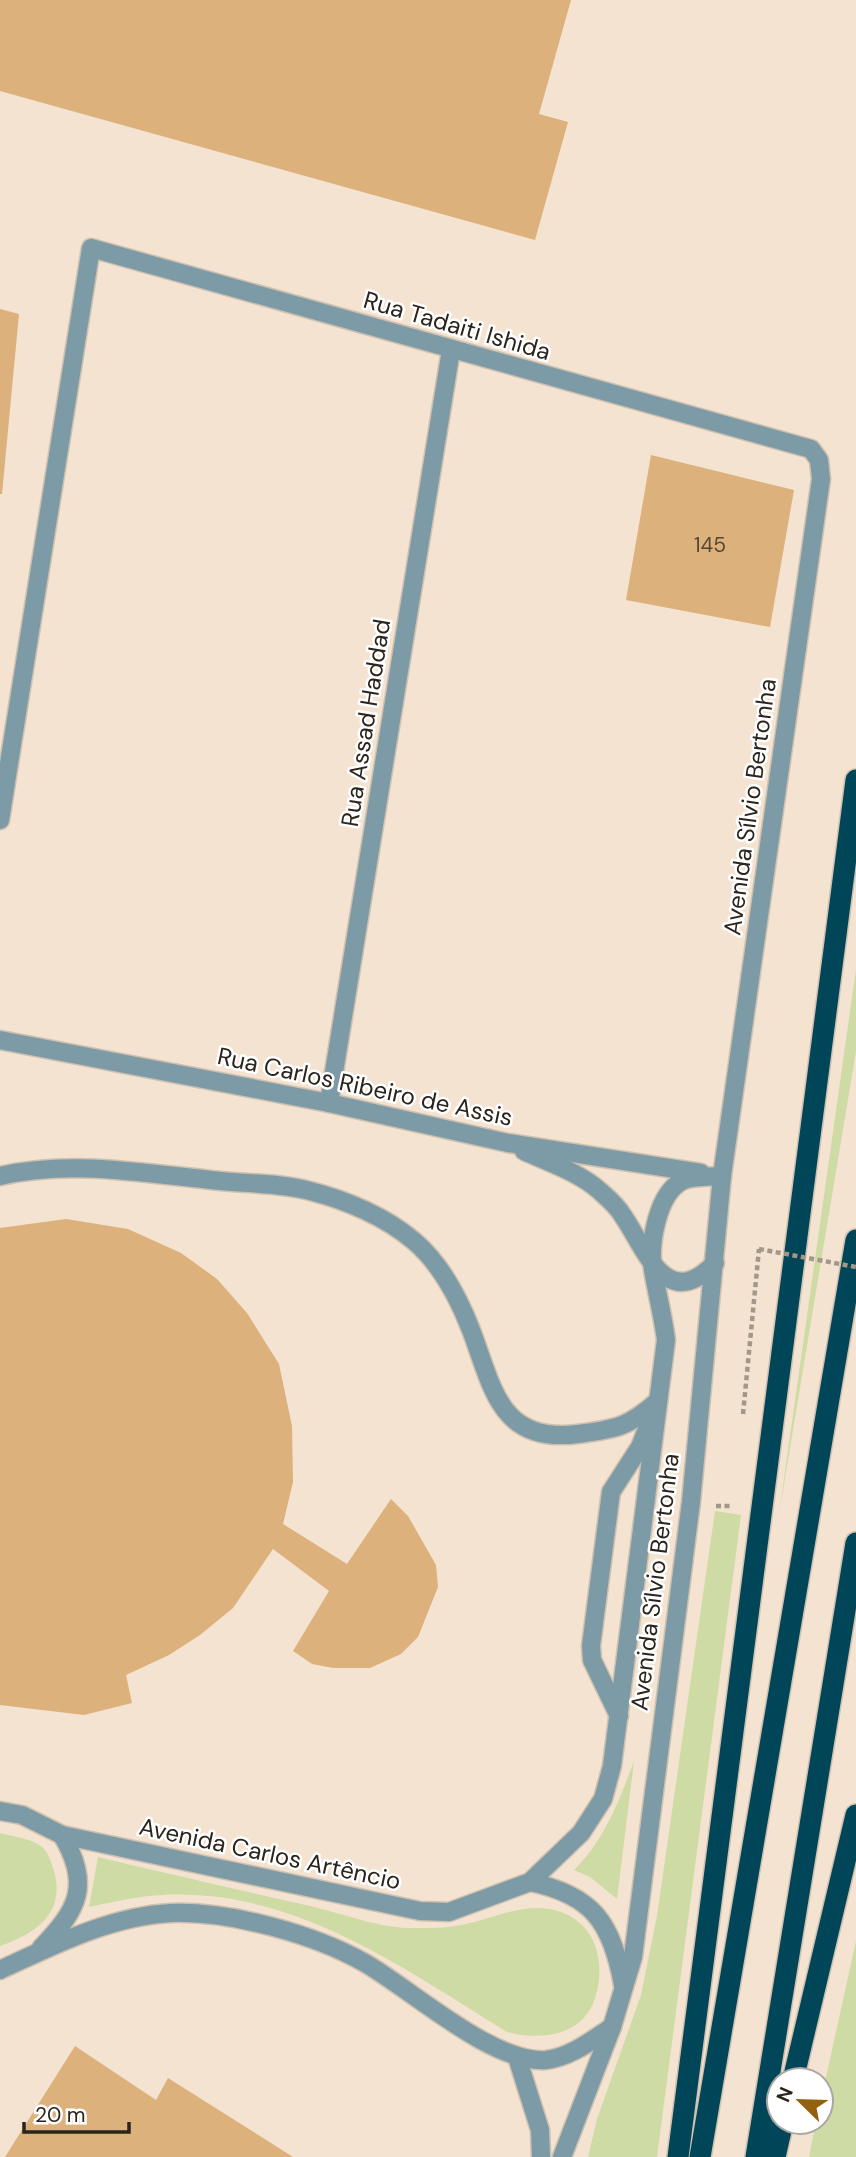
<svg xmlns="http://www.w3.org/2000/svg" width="856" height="2157" viewBox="0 0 856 2157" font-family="'DM Sans',sans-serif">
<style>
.green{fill:#cfdba5}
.building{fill:#dcb17c}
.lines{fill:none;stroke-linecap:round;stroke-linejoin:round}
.minor-casing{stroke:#cfc1b0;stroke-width:21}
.highway-casing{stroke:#cfc1b0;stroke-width:24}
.path{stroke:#a39789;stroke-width:4.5;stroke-dasharray:5 3.5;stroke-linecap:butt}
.minor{stroke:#7d9ba7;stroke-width:18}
.highway{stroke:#004558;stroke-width:21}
.path-bridge{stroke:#a39789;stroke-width:4.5;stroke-dasharray:5 3.5;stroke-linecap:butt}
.labels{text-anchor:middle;stroke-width:5;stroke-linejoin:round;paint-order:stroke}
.number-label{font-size:21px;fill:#564735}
.street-label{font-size:24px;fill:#2a241d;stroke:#fff}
</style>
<rect width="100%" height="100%" fill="#f3e3d0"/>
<g class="green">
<path d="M856 969V1051L779 1514Z"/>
<path d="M715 1511 741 1515 657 2157H588L597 2119 641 1995 657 1916Z"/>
<path d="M634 1761 617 1899 590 1877 574 1870C604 1841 620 1799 634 1761Z"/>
<path d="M0 1833C14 1837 31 1838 42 1847 49 1852 51 1863 54 1871 66 1914 35 1934 0 1946Z"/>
<path d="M98 1857C169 1874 240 1890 310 1906 341 1913 376 1927 408 1928 426 1928 443 1929 461 1925 497 1918 532 1897 568 1915 599 1931 605 1968 595 1998 583 2036 541 2041 507 2032 402 1967 293 1888 163 1895 138 1896 113 1902 89 1907Z"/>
<path d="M856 1941V2157H809L816 2122H821V2100Z"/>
</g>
<g class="building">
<path d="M0 0H571L539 114 568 122 535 240 0 91Z"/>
<path d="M0 309 19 314 2 494H0Z"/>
<path d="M651 455 794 490 770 627 626 600Z"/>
<path d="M66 1219 128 1229 181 1253 217 1279 247 1313 279 1364 292 1426 293 1482 283 1524 347 1564 391 1499 408 1516 436 1565 438 1587 418 1637 401 1654 370 1668H333L312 1664 293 1651 329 1591 273 1549 233 1608 200 1635 169 1655 126 1675 132 1703 84 1715 0 1705V1228Z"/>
<path d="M75 2046 156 2100 168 2078 293 2157H5Z"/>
</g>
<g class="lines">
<g class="minor-casing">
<g id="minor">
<path d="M0 820 91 248 811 449 819 460 821 479 722 1176 691 1502 633 1957 612 2027 562 2157"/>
<path d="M0 1040 329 1103 508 1143 701 1173"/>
<path d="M329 1103 451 350"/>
<path d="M524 1151C548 1162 581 1173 601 1192 609 1199 618 1207 623 1216 646 1249 666 1314 715 1263"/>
<path d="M0 1176C72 1159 148 1174 221 1181 249 1184 282 1183 310 1191 346 1200 386 1217 414 1241 440 1263 459 1299 471 1330 493 1387 499 1444 578 1434 617 1429 628 1427 658 1401"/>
<path d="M619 1716 592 1660 591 1646 611 1492 640 1447 649 1424"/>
<path d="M0 1811 22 1815 62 1835 420 1911 449 1912 530 1882 581 1833 603 1799 612 1766 666 1340C663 1316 657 1293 653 1270 649 1244 657 1192 684 1180 694 1176 711 1177 722 1176"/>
<path d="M530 1882C593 1895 612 1923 623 1985"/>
<path d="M41 1948C79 1909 91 1884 62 1835"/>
<path d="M0 1970C54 1945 111 1916 171 1913 230 1911 314 1934 365 1963 412 1990 493 2064 546 2060 571 2057 592 2040 612 2027"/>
<path d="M517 2057 540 2130 541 2157"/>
</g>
</g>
<g class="highway-casing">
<g id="highway">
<path d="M793 2080 856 1815"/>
<path d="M678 2157 856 780"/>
<path d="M700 2157 856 1240"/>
<path d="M756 2157 856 1543"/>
<path d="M775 2157 783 2122"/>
</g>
</g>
<g class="path">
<path d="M743 1414 759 1249"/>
<path d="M716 1506H733"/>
</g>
<use href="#minor" class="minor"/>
<use href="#highway" class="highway"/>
<path class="path-bridge" d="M759 1249 856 1267"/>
</g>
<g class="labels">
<g class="number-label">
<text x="710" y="552">145</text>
</g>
<g class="street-label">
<text transform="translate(457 326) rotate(16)" y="8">Rua Tadaiti Ishida</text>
<text transform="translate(366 723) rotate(-81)" y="8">Rua Assad Haddad</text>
<text transform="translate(750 807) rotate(-82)" y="8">Avenida Sílvio Bertonha</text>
<text transform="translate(365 1087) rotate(12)" y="8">Rua Carlos Ribeiro de Assis</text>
<text transform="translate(655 1582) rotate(-83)" y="8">Avenida Sílvio Bertonha</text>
<text transform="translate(270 1854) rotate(12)" y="8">Avenida Carlos Artêncio</text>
</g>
</g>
<g transform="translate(800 2101) rotate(293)"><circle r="33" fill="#ffffff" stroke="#aaa7a5" stroke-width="2"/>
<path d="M0-5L12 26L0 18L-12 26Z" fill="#91610d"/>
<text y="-10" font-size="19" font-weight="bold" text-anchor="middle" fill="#2a241d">N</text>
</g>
<path d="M24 2122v10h105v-10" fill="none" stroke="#2a241d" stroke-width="3.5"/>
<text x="35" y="2122" font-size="21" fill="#2a241d" stroke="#ffffff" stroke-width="5" paint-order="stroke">20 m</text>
</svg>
